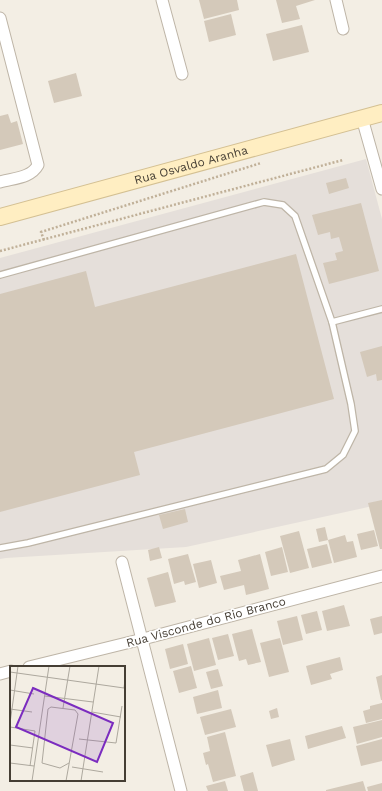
<svg xmlns="http://www.w3.org/2000/svg" width="382" height="791" viewBox="0 0 382 791" font-family="'Work Sans',sans-serif">
<style>
.industrial{fill:#e5dfda}
.building{fill:#d4c9ba}
.lines{fill:none;stroke-linecap:round;stroke-linejoin:round}
.lane-casing{stroke:#beb5a7;stroke-width:8}
.street-casing{stroke:#beb5a7;stroke-width:13}
.secondary-casing{stroke:#d4c093;stroke-width:18}
.path{stroke:#c0b098;stroke-width:2.5;stroke-dasharray:2 2;stroke-linecap:butt}
.lane{stroke:#fff;stroke-width:5.5}
.street{stroke:#fff;stroke-width:11}
.secondary{stroke:#ffeec2;stroke-width:16}
.labels{text-anchor:middle;stroke-width:3.5;stroke-linejoin:round;paint-order:stroke}
.street-label{font-size:12px;fill:#453e34;stroke:#fff}
.inset-road{fill:none;stroke:#ada89e;stroke-width:1}
.view{fill:#7b2cbf;fill-opacity:0.15;stroke:#7b2cbf;stroke-width:2}
.inset-edge{fill:none;stroke:#453e34;stroke-width:2}
</style>
<rect width="100%" height="100%" fill="#f3eee4"/>
<path class="industrial" d="M366 159 382 219V504L186 547 6 558 0 559V258Z"/>
<g class="building">
<path d="M199 0H237L239 10 204 19Z"/>
<path d="M276 0H315L296 6 300 19 282 23Z"/>
<path d="M231 14 236 35 209 42 204 21Z"/>
<path d="M302 25 309 52 273 61 266 34Z"/>
<path d="M76 73 82 96 54 103 48 81Z"/>
<path d="M8 114 11 123 17 121 23 144 0 150V116Z"/>
<path d="M346 178 349 188 329 194 326 183Z"/>
<path d="M361 203 379 271 329 284 323 263 337 260 335 253 343 251 339 237 331 239 330 232 318 235 312 215Z"/>
<path d="M296 254 334 399 134 452 140 475 0 512V294L86 271 95 307Z"/>
<path d="M382 346V380L377 381 376 374 367 377 360 352Z"/>
<path d="M382 500V549H380L368 503Z"/>
<path d="M185 509 188 522 163 529 159 515Z"/>
<path d="M325 527 328 540 319 542 316 529Z"/>
<path d="M374 530 378 546 361 550 357 534Z"/>
<path d="M299 531 309 568 290 573 280 536Z"/>
<path d="M345 535 347 542 353 541 357 557 334 563 328 540Z"/>
<path d="M327 544 332 563 312 568 307 549Z"/>
<path d="M159 547 162 558 150 561 148 550Z"/>
<path d="M282 547 288 572 271 576 265 552Z"/>
<path d="M188 554 196 582 185 585 184 581 174 584 168 559Z"/>
<path d="M260 554 269 589 246 595 244 585 224 590 220 576 241 571 238 560Z"/>
<path d="M211 560 217 583 199 588 193 564Z"/>
<path d="M168 572 176 602 155 607 147 578Z"/>
<path d="M344 605 350 626 327 631 322 611Z"/>
<path d="M317 611 322 630 306 634 301 615Z"/>
<path d="M297 616 303 640 283 645 277 621Z"/>
<path d="M382 616V633L374 635 370 619Z"/>
<path d="M252 629 261 662 248 665 246 659 239 661 232 634Z"/>
<path d="M228 634 234 656 218 660 212 638Z"/>
<path d="M209 638 216 665 194 671 187 644Z"/>
<path d="M280 638 289 672 269 677 260 643Z"/>
<path d="M183 644 188 664 170 669 165 649Z"/>
<path d="M340 657 343 670 330 674 332 679 311 685 306 666Z"/>
<path d="M191 666 197 688 179 693 173 671Z"/>
<path d="M218 669 223 686 211 689 206 672Z"/>
<path d="M382 675V700H381L376 677Z"/>
<path d="M218 690 222 708 197 714 193 697Z"/>
<path d="M382 703V719L366 723 363 711 370 709V706Z"/>
<path d="M277 708 279 717 271 719 269 711Z"/>
<path d="M231 709 236 727 205 735 200 717Z"/>
<path d="M382 720V737L357 744 353 727Z"/>
<path d="M342 726 346 738 308 749 305 736Z"/>
<path d="M225 732 236 776 213 782 208 764 206 765 203 753 210 751 207 737Z"/>
<path d="M290 739 295 760 272 767 266 745Z"/>
<path d="M382 739V761L361 766 356 746Z"/>
<path d="M253 772 258 791H244L240 776Z"/>
<path d="M225 781 228 791H208L206 786Z"/>
<path d="M363 781 366 791H326V790Z"/>
<path d="M382 783V791H368L367 787Z"/>
</g>
<g class="lines">
<g class="lane-casing">
<g id="lane">
<path d="M0 275 264 202 283 205 295 216 332 322 351 404 355 431 343 455 326 469 28 543 0 548"/>
<path d="M332 322 382 309"/>
</g>
</g>
<g class="street-casing">
<g id="street">
<path d="M162 0 182 74"/>
<path d="M336 0 343 29"/>
<path d="M0 18 38 165C31 178 14 178 0 182"/>
<path d="M362 118 382 189"/>
<path d="M122 562 181 791"/>
<path d="M29 667 143 639 382 576"/>
<path d="M0 674 11 671"/>
</g>
</g>
<g class="secondary-casing">
<g id="secondary">
<path id="s1" d="M0 217 382 113"/>
</g>
</g>
<g class="path">
<path d="M44 240 41 232 261 163"/>
<path d="M0 251 343 160"/>
</g>
<use href="#lane" class="lane"/>
<use href="#street" class="street"/>
<use href="#secondary" class="secondary"/>
</g>
<g class="labels">
<g class="street-label">
<text dy="4" stroke="none"><textPath href="#s1" startOffset="198">Rua Osvaldo Aranha</textPath></text>
<text transform="translate(206 622) rotate(-15)" y="4">Rua Visconde do Rio Branco</text>
</g>
</g>
<g transform="translate(10 666)">
<rect width="115" height="115" fill="#f3eee4"/>
<path class="inset-road" d="M0 6 114 22 115 14M0 24 24 28M35 30 83 36M53 42 60 0M0 43 22 46M82 46 111 51M0 57 8 0M0 61 25 65 20 100M69 73 106 77 112 40M0 79 23 82M0 97 24 100M62 101 93 106M22 115 39 0M56 115 68 48 65 44 41 41 38 43 32 97 50 102 59 97M71 115 89 0"/>
<path class="view" d="M23 22 103 57 87 96 6 61Z"/>
<rect width="115" height="115" class="inset-edge"/>
</g>
</svg>
